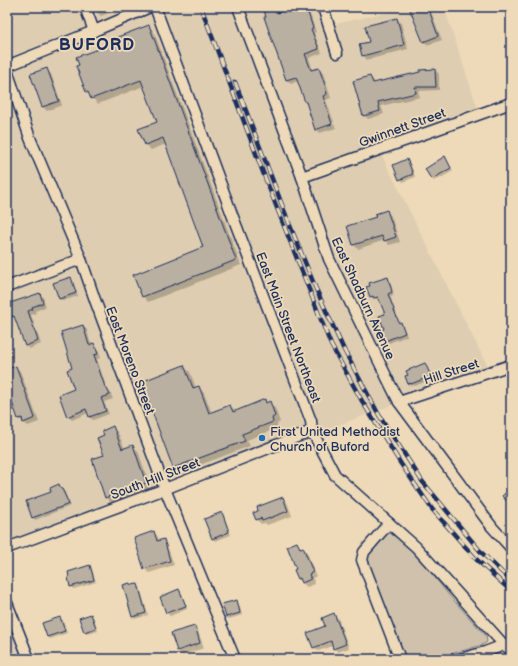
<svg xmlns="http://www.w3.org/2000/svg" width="518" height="666" viewBox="0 0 518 666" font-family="'Balsamiq Sans',sans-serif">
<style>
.built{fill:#decdb1}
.green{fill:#cfc1ab;stroke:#757884}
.shadow{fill:#0003}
.building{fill:#bab0a2;stroke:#1b2f5e}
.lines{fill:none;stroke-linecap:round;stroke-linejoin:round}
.minor-casing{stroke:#1b2f5e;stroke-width:13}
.minor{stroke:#eedab8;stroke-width:10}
.rail-casing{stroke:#1b2f5e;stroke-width:4.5}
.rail{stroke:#eedab8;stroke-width:3;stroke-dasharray:9;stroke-linecap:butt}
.poi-dot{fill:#1f6fb2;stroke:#eedab8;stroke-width:1.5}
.labels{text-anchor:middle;stroke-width:3.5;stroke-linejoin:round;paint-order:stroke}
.street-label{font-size:13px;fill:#1b2f5e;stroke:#eedab8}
.poi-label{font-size:13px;fill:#1b2f5e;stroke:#eedab8;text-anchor:start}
.district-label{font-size:17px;font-weight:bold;letter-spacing:1px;fill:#1b2f5e;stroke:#eedab8}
</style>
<rect width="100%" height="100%" fill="#eedab8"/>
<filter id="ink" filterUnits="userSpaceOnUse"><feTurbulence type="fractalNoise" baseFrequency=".025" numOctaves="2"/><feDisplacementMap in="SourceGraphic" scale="8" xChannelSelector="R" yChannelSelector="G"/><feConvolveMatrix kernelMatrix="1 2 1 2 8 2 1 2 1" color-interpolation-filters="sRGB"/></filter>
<g filter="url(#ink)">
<g class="built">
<path d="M7 7H317L323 27 410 7H444L481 118 381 154 489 369 7 548Z"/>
<path d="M7 612 28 659H7Z"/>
</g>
<path class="green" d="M390 533C414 548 430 571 447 593 460 607 473 622 486 636L487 642 482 645C465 650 417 666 402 656L366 559 382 536Z"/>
<g class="shadow">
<path d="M95 7H124L101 16 97 12Z"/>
<path d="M264 7H307L308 8 316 32 314 33 322 53 309 58 313 71 319 69 323 73 331 98 326 100 334 122 317 128V130L316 129 298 81 291 84 287 80Z"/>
<path d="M420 7H428L430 9 442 40 428 45 423 41Z"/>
<path d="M397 19 401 23 408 49 367 60 363 55 370 42Z"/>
<path d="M149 26 154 32 241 265 148 302 143 296 204 247 166 144 151 150 146 145 140 130 158 122 144 86 98 104 87 92 110 46Z"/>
<path d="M47 70 51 74 62 105 47 111 43 107 31 75Z"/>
<path d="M435 70 439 74V90L418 91 420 97 381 106 384 114 368 119 364 115 370 77 374 81 375 84Z"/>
<path d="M334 124 336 128 320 133 317 130Z"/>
<path d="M407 160 410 163 415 177 403 182 400 179Z"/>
<path d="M447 160 453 171 437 180 436 179 434 181 431 178Z"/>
<path d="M387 211 391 216 400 242 389 245 385 240 358 249 354 245 348 227 377 217Z"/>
<path d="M70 278 73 281 78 296 63 301 60 299Z"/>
<path d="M387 278 390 281 394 295 390 296 400 324H401L403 326 407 336 389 343 386 340 385 329 386 315 380 299 377 300 375 298 373 299 371 296Z"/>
<path d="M39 294 43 297 46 307 35 311 36 313 31 315 41 344 29 349 26 345 17 320 13 316Z"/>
<path d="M83 326 87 330 91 345 94 344 98 348 101 358 97 359 107 389 110 392 113 399 104 402 109 414 93 420 89 417 88 413 72 420 68 416 75 390 74 369Z"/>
<path d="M7 341 13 357 7 359Z"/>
<path d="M425 364 427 367 432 379 415 386 414 385 411 386 409 383Z"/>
<path d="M16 367 20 371 39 422 28 426 19 419 7 385V370Z"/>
<path d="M184 367 190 372 196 388 198 387 204 393 212 413 230 406 236 411 264 400 267 403 269 402 275 408 280 422 277 424 278 428 247 440 250 446 179 473 174 468Z"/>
<path d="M113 428 118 433 125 449 133 446 138 451 151 488 111 503 106 497 105 436Z"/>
<path d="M58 485 65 492 70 506 35 520 33 517Z"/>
<path d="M283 498 287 502 292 516 267 525 265 523 261 524 257 520 255 513Z"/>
<path d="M222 513 224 516 231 535 215 541 212 538Z"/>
<path d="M154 532 158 537 160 542 163 541 167 545 174 565 149 573 145 569 136 538Z"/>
<path d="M297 543 302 549 303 548 307 552 316 576 313 578 315 584 307 587 298 579Z"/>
<path d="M90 567 92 569 96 582 74 589 71 586Z"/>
<path d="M137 585 140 587 148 615 135 619 133 616 132 586Z"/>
<path d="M179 590 182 593 187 609 170 616 167 613 161 597Z"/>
<path d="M236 601 239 604 242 615 229 619 227 617Z"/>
<path d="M334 614 338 618 349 648 338 652 334 648 333 646 318 651 314 647Z"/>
<path d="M91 615 94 618 98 631 87 634 84 632Z"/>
<path d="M60 618 63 620 67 633 50 639 48 636Z"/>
<path d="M194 627 198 631 204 648 182 655 177 650Z"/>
<path d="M274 654 278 659H261Z"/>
</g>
<g class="building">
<path d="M263 7H276L277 13 293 7H306L313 28 311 29 319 49 305 54 311 70 319 68 326 88H325L327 94 323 96 332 124 315 130 306 102H305L296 77 286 80 264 17H266Z"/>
<path d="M417 7H428L438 36 423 42 410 10Z"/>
<path d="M397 18 404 45 362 56 359 44 369 42 365 26Z"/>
<path d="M149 25 236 260 142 297 133 275 203 247 163 138 145 145 138 129 157 122 141 80 91 99 88 92H86L76 66 79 65 76 57 109 45 107 41Z"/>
<path d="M47 68 59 101 42 107 30 74Z"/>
<path d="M435 69 436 87H415L416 93 378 102 380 111 363 116 353 81 370 76 373 83 420 72V70Z"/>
<path d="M445 156 451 168 434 178 433 177 431 179 425 169Z"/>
<path d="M407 159 413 174 399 180 393 165Z"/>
<path d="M387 210 396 237 384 241 382 236 353 245 347 226 376 217 375 214Z"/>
<path d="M71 277 76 293 59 299 53 283Z"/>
<path d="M388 277 392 292 388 294 399 323 401 322 405 333 385 341 381 330 384 329 379 316 385 314 378 297 374 298 373 296 370 297 366 287 370 286 369 283Z"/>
<path d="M40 293 43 303 32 307 33 309 28 311 38 341 25 346 14 316 12 317 7 304Z"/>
<path d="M83 325 89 345 94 343 98 354 94 355 105 387H106L110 395 101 398 106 411 89 417 86 409 67 417 59 395 74 389 67 370 72 368 61 332Z"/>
<path d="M425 363 431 376 411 384V383L408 384 405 376 408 375 406 371Z"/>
<path d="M184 365 193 388 199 386 209 413 230 405 233 412 265 399 266 403 270 401 275 416 272 418 273 422 242 434 245 441 173 468 141 382Z"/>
<path d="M16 366 35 418 23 423 22 418 18 419 7 388V369Z"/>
<path d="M113 426 122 449 133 445 146 483 105 498 92 459 104 455 97 438 104 435 102 431Z"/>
<path d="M59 484 61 489H62L69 504 32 518 26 501 51 492 50 488Z"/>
<path d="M511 488V506L502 496Z"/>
<path d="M283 497 288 511 262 521 261 518 256 520 253 513 258 511 257 507Z"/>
<path d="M222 512 229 532 212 539 204 519Z"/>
<path d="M154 531 157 541 164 539 170 561 144 569 134 538Z"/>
<path d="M297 542 300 548 303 547 313 572 309 574 311 579 302 583 300 578 298 579 294 570 296 569 287 546Z"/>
<path d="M90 565 94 580 70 587 68 577H69L68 572Z"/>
<path d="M130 583 131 585 138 584 146 613 132 617 123 585Z"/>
<path d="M179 589 186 606 166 613 160 597Z"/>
<path d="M237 600 240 613 226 617 222 604Z"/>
<path d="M334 613 346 644 333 649 331 641 313 648 307 633 325 626 322 618Z"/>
<path d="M91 614 96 628 84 632 79 618Z"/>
<path d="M60 617 65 631 47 637 42 623Z"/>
<path d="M195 626 200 643 177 651 171 633Z"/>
</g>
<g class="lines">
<g class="minor-casing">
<g id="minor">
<path d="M85 7 94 31"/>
<path d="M155 7 233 217 311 421 312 431 335 475 416 547 504 645 511 650"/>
<path d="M238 7 302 177 329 259 389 382 399 402 492 527 511 548"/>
<path d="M323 7 337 53"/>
<path d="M7 66 94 31 150 7"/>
<path d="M7 70 30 138 81 259 95 300 165 489 235 659"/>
<path d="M302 177 511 103"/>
<path d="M7 287 81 259"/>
<path d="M399 402 511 365"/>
<path d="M389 523 364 552 362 560 400 659"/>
<path d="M7 548 157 492 312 431"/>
<path d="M7 603 29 659"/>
<path d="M460 659 485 652 504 645"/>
</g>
</g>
<use href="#minor" class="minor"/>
<g class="rail-casing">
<g id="rail">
<path d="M201 7 264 175 331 345 362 401 401 464 432 509 476 559 511 591"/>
<path d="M235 82 289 223 316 289 344 350 379 415 422 481 481 552 511 581"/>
</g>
</g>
<use href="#rail" class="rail"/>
</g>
</g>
<circle class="poi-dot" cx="262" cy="438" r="4"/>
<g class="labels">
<g class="street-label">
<text transform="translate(402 127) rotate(-20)" y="5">Gwinnett Street</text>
<text transform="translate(364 298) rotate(65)" y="5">East Shadburn Avenue</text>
<text transform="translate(289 327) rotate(69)" y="5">East Main Street Northeast</text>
<text transform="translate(131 360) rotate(69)" y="5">East Moreno Street</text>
<text transform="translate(451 371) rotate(-18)" y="5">Hill Street</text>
<text transform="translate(155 478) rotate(-21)" y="5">South Hill Street</text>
</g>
<g class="poi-label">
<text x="270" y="436">First United Methodist<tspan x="270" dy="15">Church of Buford</tspan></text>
</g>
<g class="district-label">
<text x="97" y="50">BUFORD</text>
</g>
</g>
<rect width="518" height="666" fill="none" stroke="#eedab8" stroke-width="24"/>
<rect x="12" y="12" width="494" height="642" fill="none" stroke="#1b2f5e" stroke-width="1.5" filter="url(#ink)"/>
</svg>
